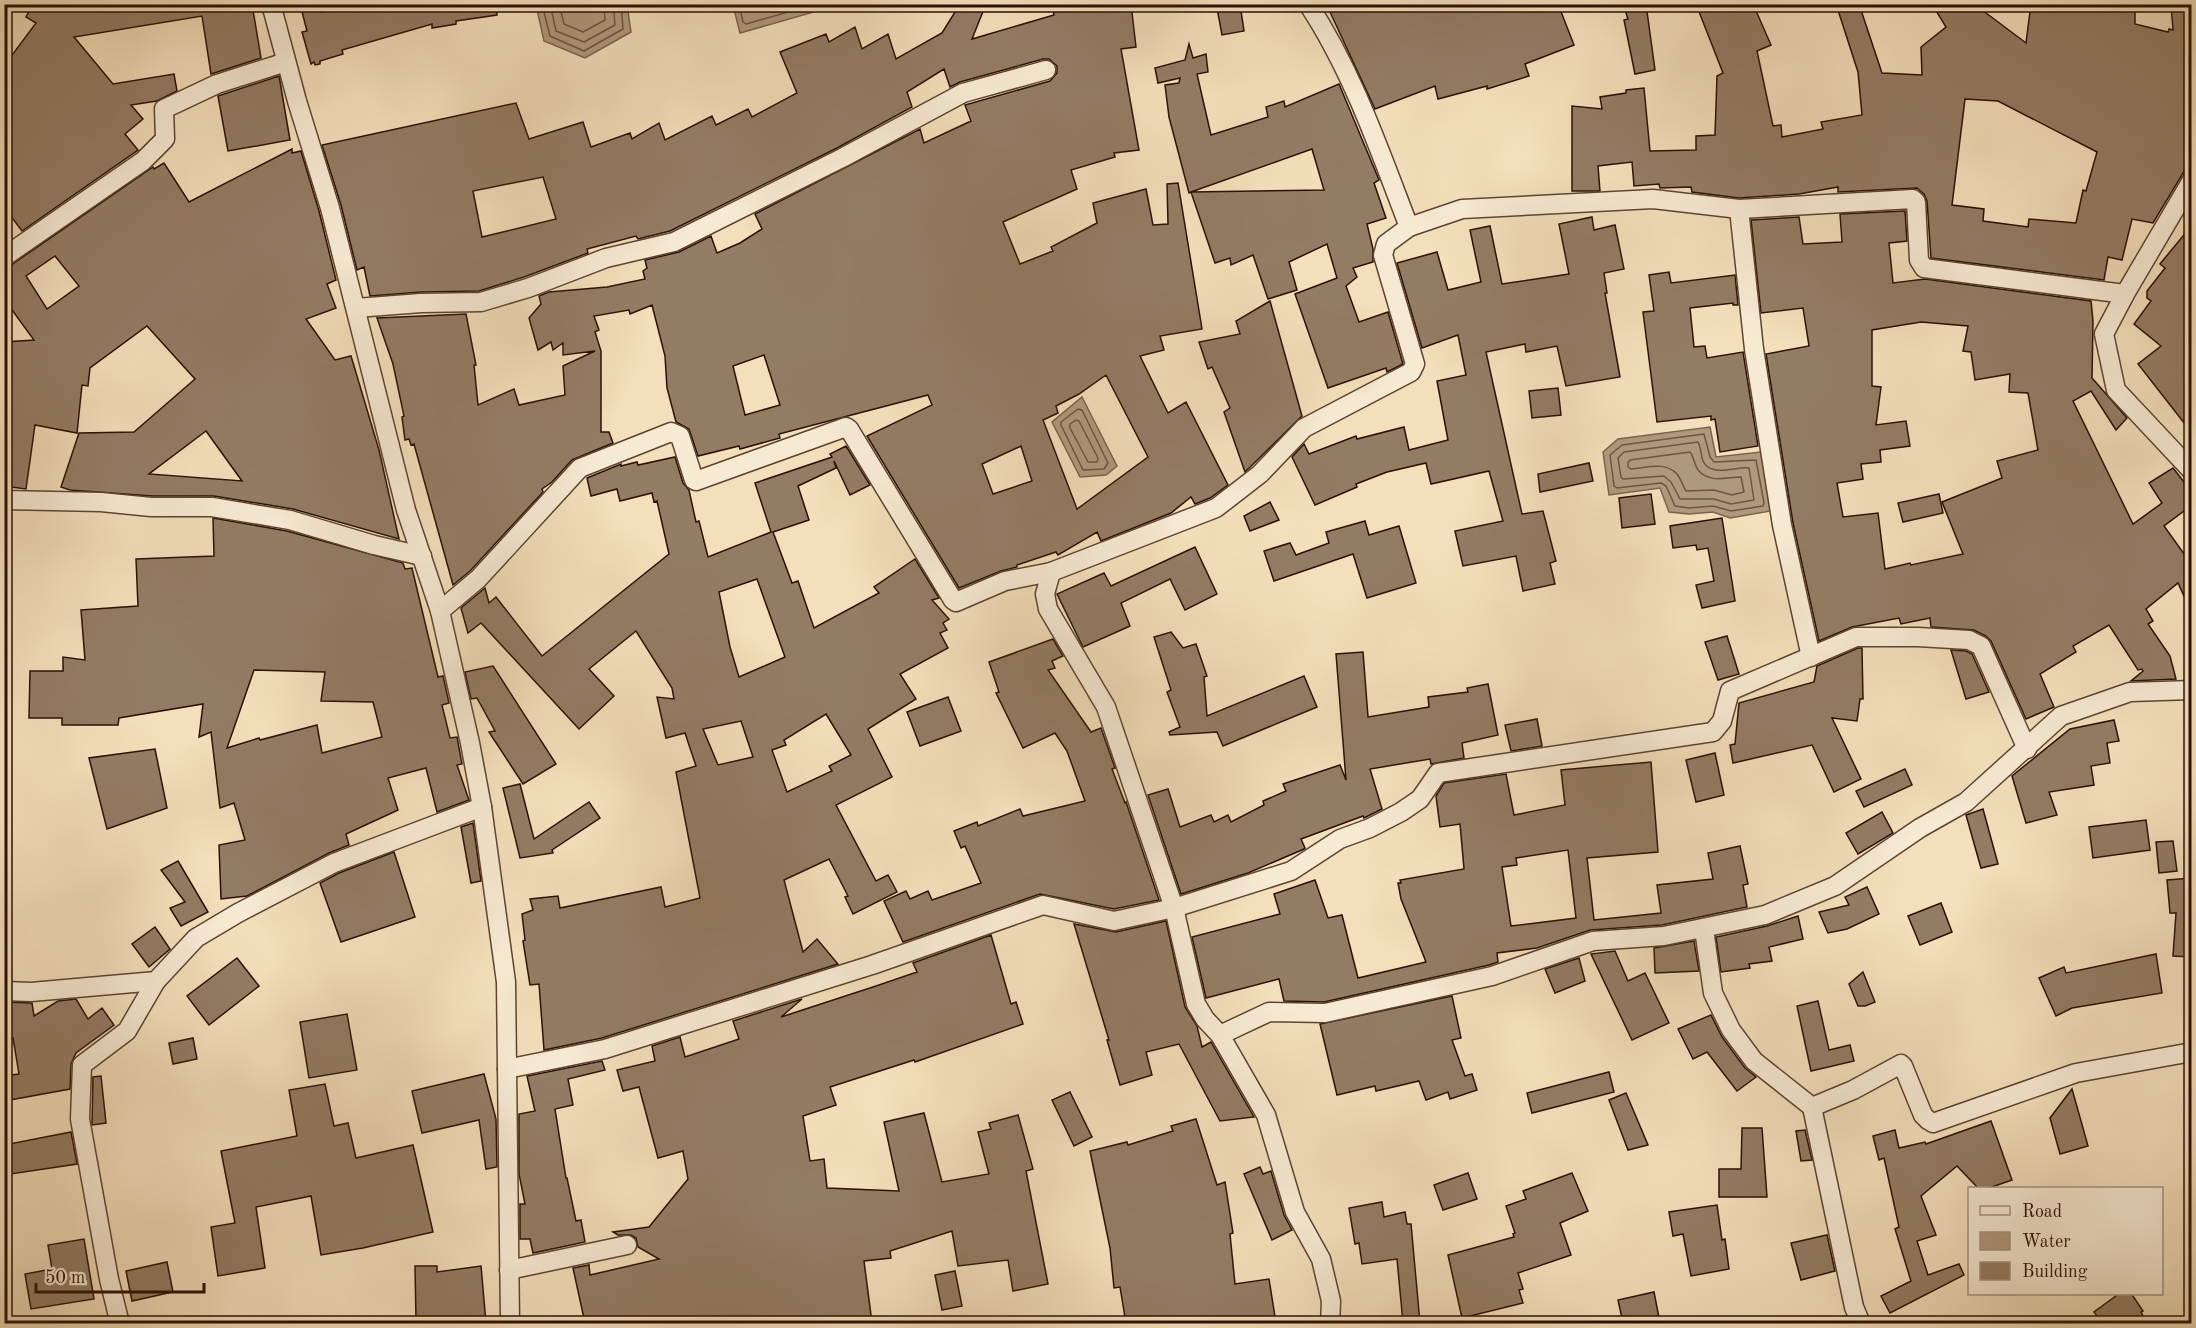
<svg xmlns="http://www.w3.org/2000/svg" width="2196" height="1328" viewBox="0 0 2196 1328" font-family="'Old Standard TT',serif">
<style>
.water{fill:#af997d;stroke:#7a634d;stroke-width:1.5}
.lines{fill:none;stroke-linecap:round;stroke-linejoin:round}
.shore{stroke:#6d5541;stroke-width:1.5}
.building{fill:#937c64;stroke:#2b1105;stroke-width:1.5;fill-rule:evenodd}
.street-casing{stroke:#5d4432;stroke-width:21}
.street{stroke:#f7ead3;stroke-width:18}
</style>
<rect width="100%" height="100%" fill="#f3dfbb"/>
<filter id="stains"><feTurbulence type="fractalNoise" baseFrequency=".00333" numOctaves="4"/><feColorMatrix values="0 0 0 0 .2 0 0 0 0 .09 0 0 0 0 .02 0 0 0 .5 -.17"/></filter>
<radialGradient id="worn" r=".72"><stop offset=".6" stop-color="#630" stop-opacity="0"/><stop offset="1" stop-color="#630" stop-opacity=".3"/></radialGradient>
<g class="water">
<path d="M536 5H627L631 32 585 58 544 41Z"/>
<path d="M733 5V4L838 5 740 33Z"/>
<path d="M1082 397 1117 466 1106 475 1080 477 1052 422Z"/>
<path d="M1710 427 1716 457 1761 452 1771 511 1730 518 1713 512 1689 514 1669 512 1660 488 1609 495 1603 452 1618 439Z"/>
</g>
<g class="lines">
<g class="shore">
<path d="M542 4 550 36 584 51 623 29 621 4"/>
<path d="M550 4 556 31 584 42 615 25 613 4"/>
<path d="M559 4 564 24 583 32 605 20 604 4"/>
<path d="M739 4 743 22 746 24 816 4"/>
<path d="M1078 409 1082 410 1108 463 1104 469 1083 470 1061 425V422Z"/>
<path d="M1076 420 1079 421 1098 458 1097 462H1088L1070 428V424Z"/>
<path d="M1704 434 1710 457 1714 462 1756 460 1764 503 1763 506 1731 511 1713 506 1689 508 1675 506 1666 486 1661 483 1617 488 1614 486 1610 455 1622 445Z"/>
<path d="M1698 442C1701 448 1701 455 1703 461 1711 478 1736 466 1749 468L1754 500 1731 504 1714 499H1680L1671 482 1664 476 1623 479 1621 477 1618 458 1624 452Z"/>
<path d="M1690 452C1694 457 1694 464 1698 470 1710 484 1727 477 1741 477L1744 492 1732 495 1714 490 1686 491C1683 486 1681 479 1677 474 1665 461 1646 468 1631 469L1628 467V463L1630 460Z"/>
</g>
</g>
<g class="building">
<path d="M33 4H252L261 58 211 74 202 16 74 37 113 84 174 74 177 91 157 101 131 105 143 119 125 134 138 150 22 231 4 207V66L36 23 26 17Z"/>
<path d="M300 4H322V12L347 4H496L497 15 456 21V24L432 28V24L342 50 343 54 320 61V64L315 65 314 62 311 64 302 32 307 31Z"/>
<path d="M960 4H986L972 39 1054 15 1052 4H1131L1136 47 1121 49 1139 150 1114 153 1115 157 1071 170 1077 189 1003 222 1020 264 1053 251 1051 247 1097 223 1093 203 1146 189 1153 225 1168 224 1167 184 1178 183 1202 329 1160 336 1164 350 1140 356 1168 413 1186 402 1228 485 1210 498 1195 504 1191 497 1171 513 1101 541 1097 532 1058 555 1056 552 1017 565V567L1001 571 959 588 867 436 932 405 928 395 779 434 780 438 740 449 739 446 698 456 689 429 676 422 667 388 665 356 652 305 630 314 629 310 594 316 599 330 595 332 601 351V432H609L613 443 572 460 552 482 542 489 543 492 470 571 453 585 414 444 411 445 409 439 405 440 402 417 404 416 393 364 377 318 466 314 476 365H474L478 405 514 389 519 405 565 395 563 366 595 351 563 355V343L553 350 551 342 538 350 529 318 541 304 539 296 549 292 607 287 645 279 643 271 647 268 645 260 679 252 711 236 717 253 740 243 762 229 755 214 920 129 924 143 971 121 965 105 1050 81 1057 73V66L1049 59H1043L960 82 950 87 944 69 907 92 912 107 837 148 670 231 638 239 636 236 587 249 588 253 524 277 479 291 421 292 370 296 364 267 357 270 341 205 322 145 516 103 529 139 583 122 591 147 630 133 632 139 659 123 665 140 712 116 716 125 748 109 752 117 797 93 780 52 826 34 829 42 855 27 862 49 888 34 896 59 942 33ZM543 177 556 219 482 237 473 191ZM764 355 780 405 745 415 733 366ZM1106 375 1148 457 1077 509 1043 420 1058 413 1056 406 1079 394ZM1021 446 1032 481 993 494 982 464Z"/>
<path d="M1240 4 1244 31 1222 35 1217 8Z"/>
<path d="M1348 4H1558L1574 45 1525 64 1529 76 1487 89V86L1438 99 1435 86 1375 109 1330 12Z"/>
<path d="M1623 4H1646L1655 70 1635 74 1624 20 1628 19Z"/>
<path d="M1696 4H1753L1771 45 1757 51 1773 126 1781 125 1782 137 1823 129 1821 122 1862 115 1858 72 1836 4H1859L1882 73 1922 75 1921 47 1946 27 1932 4H1974L2026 43 2031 4H2135V24L2168 32 2169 29 2173 30 2171 4H2192V169L2186 168 2153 223 2132 219 2122 260 2108 257 2104 280 1931 258 1927 201 1924 194 1917 188 1838 192V187L1799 194 1739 198 1692 192 1691 187 1660 188 1659 184 1634 186 1632 162 1598 166 1600 191H1572V106L1602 109 1600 97 1626 93V90L1644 88 1650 151 1696 150V136L1715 135 1717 76 1723 73ZM1965 99 1998 101 2097 152 2086 191 2083 190 2076 223 2029 219 2028 227 1983 221 1984 209 1952 205Z"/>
<path d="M1189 44 1193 58 1206 54 1208 72 1197 74 1211 135 1268 117 1266 107 1284 101 1285 107 1339 84 1379 180 1374 183 1386 218 1367 224 1373 249V262L1353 268 1357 277 1346 286 1359 322 1388 312 1403 364 1387 372 1386 368 1328 388 1295 294 1337 278 1327 244 1289 262 1297 290 1268 299 1253 255 1231 265 1230 258 1215 263 1191 192 1189 193 1169 117 1165 85 1179 83 1180 78 1158 83 1155 68 1185 60ZM1312 149 1324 190 1191 192Z"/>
<path d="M279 76 290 140 228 151 218 96Z"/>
<path d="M292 149V153L301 151 319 211 336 280 327 284 336 308 306 319 335 360 351 356 379 450 399 539 293 509 214 496H152L70 490 61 487 79 433 134 432 195 379 147 326 90 368 88 386 82 385 77 433 35 425 26 489 4 486V342L34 340 4 299V281L12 275 7 268 153 167 154 169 164 163 189 202ZM55 256 79 286 47 309 26 276ZM206 431 242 481 149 474Z"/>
<path d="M1905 211 1907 241 1889 243 1893 283 1925 279 2091 301 2093 321 2092 378 2127 418 2116 430 2091 391 2073 401 2133 524 2162 503 2149 483 2173 468 2192 492V505L2164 526 2192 565V614L2178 583 2146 609 2153 621 2148 624 2170 656 2176 679 2131 681 2143 671 2142 669 2138 670 2109 625 2073 646 2076 652 2040 674 2054 707 2026 719 1991 641 1986 636 1974 630 1931 627 1930 618 1901 624 1899 618 1852 627 1819 641 1793 523 1766 354 1809 346 1803 308 1761 313 1751 220 1799 217 1803 244 1842 242 1840 214ZM1921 322 1968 326 1963 351 1971 352 1975 380 2010 374 2009 392 2028 393 2038 450 1997 461 2002 478 1942 502 1963 554 1911 565 1910 563 1885 569 1878 513 1843 517 1837 483 1863 479 1861 464 1881 462 1880 450 1910 446 1906 421 1876 425 1881 387 1872 386V330Z"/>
<path d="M1592 217 1594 230 1615 225 1624 269 1604 273 1607 293H1605L1620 377 1566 386 1557 346 1526 352 1525 344 1486 352 1522 514 1543 511 1556 561 1550 563 1555 584 1523 591 1516 556 1463 566 1455 531 1503 521 1489 471 1431 484 1426 463 1387 472 1356 484 1357 487 1315 505 1292 457 1304 444 1309 454 1356 436 1357 439 1404 427 1409 450 1448 440 1437 381 1466 375 1458 335 1422 348 1397 263 1437 252 1448 290 1481 282 1470 230 1490 226 1502 284 1569 274 1559 224Z"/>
<path d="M2192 225V433L2138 364 2161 346 2134 324 2151 301 2147 298V291L2165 268 2160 264Z"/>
<path d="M1669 272 1671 283 1735 275 1738 305H1733V303L1690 308 1694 347 1705 346 1707 358 1743 352 1758 446 1720 452 1715 419 1711 420V416L1657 422 1643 312 1654 311 1649 275Z"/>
<path d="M1270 301 1302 416 1245 472 1224 412 1230 408 1212 367 1208 369 1199 342 1240 334 1236 321Z"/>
<path d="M1558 388 1561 415 1532 418 1529 391Z"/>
<path d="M846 446 870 485 850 495 834 461 836 468 798 486 809 520 773 532 792 583 798 581 814 628 879 593 874 587 915 559 939 598 932 600 949 619 943 623 947 630 940 633 948 648 900 674 916 699 868 729 892 777 836 805 876 881 888 875 897 892 853 914 845 897 848 896 829 859 784 880 803 952 817 939 838 964 602 1038 544 1050 539 984 530 985 523 941 525 940 522 914 533 910 530 899 558 896 560 908 661 887 665 907 700 898 676 772 696 766 685 733 666 738 657 697 674 699 672 688 636 631 589 669 614 696 579 729 481 623 468 633 461 608 485 588 489 603 496 597 542 656 669 554 657 501 654 502 652 493 620 501 617 489 591 496 587 478 621 464V466L637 462 638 465 675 457 683 483 689 490 696 522 699 521 708 557 771 532 755 483 832 457 830 454ZM757 579 785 657 739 677 730 647 719 592ZM826 714 851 755 829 766 832 771 787 792 772 750 786 745 784 740ZM741 721 753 757 718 765 703 729Z"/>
<path d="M1589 463 1593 481 1540 492 1538 474Z"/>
<path d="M1651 494 1655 524 1622 528 1619 498Z"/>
<path d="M1939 494 1943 513 1903 522 1898 503Z"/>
<path d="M1270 502 1279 520 1250 531 1244 516Z"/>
<path d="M213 518 287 531 403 563 405 569 412 568 438 677 443 676 449 703 442 705 450 738 457 737 462 764 457 765 469 800 437 812 426 768 388 778 398 810 346 834 349 845 329 853 247 896 221 899 219 845 245 840 234 803 220 808 211 732 199 737 203 704 119 718 118 725H62V718H29L30 671H63V657L85 660 81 610 138 606 136 559 214 556ZM254 670 325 672 321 701 373 702 382 737 322 753 317 725 260 740 259 738 227 748Z"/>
<path d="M1722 518 1735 601 1702 608 1696 585 1714 581 1708 548 1697 550 1696 545 1673 548 1670 526Z"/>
<path d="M1365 521 1369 535 1399 526 1416 583 1367 598 1353 554 1274 581 1264 551 1290 543 1296 555 1329 543 1326 532Z"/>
<path d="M1195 547 1217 594 1185 610 1170 579 1121 603 1130 626 1083 647 1057 594 1104 573 1111 586Z"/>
<path d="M1171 632 1183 648 1196 644 1207 676 1204 677 1207 716 1304 676 1317 707 1223 746 1217 732 1170 735 1169 732 1180 727 1167 692 1171 690 1154 637Z"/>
<path d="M1727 636 1739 674 1718 680 1705 642Z"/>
<path d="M1053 639 1063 656 1052 661 1055 668 1048 670 1091 732 1101 728 1115 768 1112 769 1125 803 1126 802 1159 900 1114 909 1040 894 903 942 884 901 906 891 910 899 928 891 932 900 981 883 965 846 961 848 954 831 977 822 978 826 1020 809 1023 816 1085 801 1067 751 1055 733 1023 748 996 693 999 692 989 662Z"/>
<path d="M1858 648H1862L1863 699H1860L1857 721 1832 718 1861 779 1834 792 1812 745 1733 763 1730 745 1735 744 1739 703 1814 682 1817 666Z"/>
<path d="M1951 650 1966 651 1972 654 1989 692 1966 699Z"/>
<path d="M1363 652 1368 717 1429 707 1428 697 1468 692 1467 688 1488 684 1498 735 1462 743 1464 758 1431 764 1430 759 1370 769 1382 809 1364 818 1363 816 1301 839 1305 848 1304 849 1248 873 1181 894 1148 795 1168 789 1180 827 1211 815 1214 822 1228 815 1231 822 1264 805 1263 801 1286 791 1283 784 1340 765 1346 780 1336 654Z"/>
<path d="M493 666 556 764 523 784 489 732 495 731 477 698 471 699 465 672Z"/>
<path d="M948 697 961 731 920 746 907 712Z"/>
<path d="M1537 719 1542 746 1511 751 1505 725Z"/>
<path d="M2114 720 2119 741 2107 743 2110 763 2091 766 2094 785 2049 792 2057 815 2026 823 2012 776 2070 729Z"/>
<path d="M155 749 167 808 107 829 89 758Z"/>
<path d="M1715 753 1724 795 1696 802 1686 760Z"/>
<path d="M1651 762 1658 852 1587 858 1594 920 1661 913 1657 885 1713 879 1708 853 1740 846 1748 884 1743 885 1747 907 1662 925 1590 930 1537 948 1497 953 1498 962 1489 965 1324 1002 1284 1001 1279 979 1206 998 1192 937 1280 914 1274 894 1315 880 1328 918 1342 915 1358 978 1426 962 1401 899 1398 883H1401L1400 880 1464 869 1460 824 1440 827 1436 796 1444 783 1506 774 1514 815 1565 805 1561 770ZM1568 850 1576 918 1511 926 1502 867 1517 865 1516 858Z"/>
<path d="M1905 769 1912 785 1864 807 1856 791Z"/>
<path d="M520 784 534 839 589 802 600 818 552 850 553 853 520 858 503 788Z"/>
<path d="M1983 809 1998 864 1981 868 1966 815Z"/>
<path d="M1882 812 1893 833 1858 854 1846 833Z"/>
<path d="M2146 820 2150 850 2093 858 2089 827Z"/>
<path d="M473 823 481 881 471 883 461 827Z"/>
<path d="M2173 841 2177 871 2159 873 2156 842Z"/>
<path d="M394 852 415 917 341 942 320 883 339 873Z"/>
<path d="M178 861 208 912 181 926 170 908 185 902 161 870Z"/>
<path d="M2192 878V957L2173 956 2176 913H2170L2167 880Z"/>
<path d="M1867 887 1879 914 1847 929 1828 933 1819 912 1849 905 1845 897Z"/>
<path d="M1941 903 1952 932 1920 945 1908 916Z"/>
<path d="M1798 916 1803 939 1769 947 1772 961 1749 964 1750 968 1721 972 1716 937 1767 926Z"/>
<path d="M1166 921 1185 1007 1197 1026 1202 1047 1211 1042 1254 1117 1220 1121 1179 1044 1146 1052 1152 1075 1120 1085 1107 1040H1109L1074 924 1116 932Z"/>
<path d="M155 927 170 949 149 967 132 944Z"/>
<path d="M991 935 1011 1004 1016 1002 1023 1024 915 1062 914 1060 830 1087 836 1105 803 1116 810 1161 824 1159 827 1188 899 1191 884 1122 924 1113 942 1182 989 1174 978 1132 991 1129 989 1123 1018 1115 1033 1169 1026 1171 1048 1284 1013 1291 1008 1260 958 1266 952 1231 890 1251 891 1258 864 1261 872 1323H585L573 1268 589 1265 590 1275 659 1259 638 1247 636 1238 631 1235H618L613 1232 649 1227 688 1179 683 1151 658 1158 639 1087 623 1091 617 1070 655 1061 652 1046 680 1037 685 1057 739 1039 733 1021 802 999 781 1017 876 986 917 972 913 963Z"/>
<path d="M1694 941 1699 971 1655 973 1654 948Z"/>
<path d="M1615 951 1628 981 1645 973 1669 1023 1632 1040 1591 954Z"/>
<path d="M2156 954 2162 993 2072 1008 2056 1016 2039 978 2064 967 2066 973Z"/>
<path d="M237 958 259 986 209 1025 187 996Z"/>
<path d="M1579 958 1585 981 1555 993 1545 969Z"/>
<path d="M1863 972 1875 1002 1865 1006H1858L1849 984Z"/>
<path d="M1452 996 1461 1038 1452 1040 1465 1076 1472 1074 1477 1090 1450 1099 1448 1092 1426 1100 1419 1081 1376 1091 1375 1086 1337 1095 1320 1024Z"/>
<path d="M76 999 88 1019 102 1008 114 1025 76 1053 71 1064 70 1089 4 1101V1076L19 1074 13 1038 4 1040V1002L32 1003 34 1016 58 1001Z"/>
<path d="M1818 1001 1829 1050 1850 1045 1854 1061 1811 1071 1797 1006Z"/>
<path d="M347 1014 357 1070 309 1078 300 1022Z"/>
<path d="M1711 1015 1722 1037 1745 1068 1756 1077 1737 1091 1707 1052 1693 1059 1678 1029Z"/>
<path d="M193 1038 197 1059 173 1064 169 1043Z"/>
<path d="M602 1061 605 1070 568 1079 573 1105 555 1109 566 1178H567L576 1221 581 1220 585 1242 533 1253 530 1239H520V1204H525L519 1174V1114L535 1111 527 1076Z"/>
<path d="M1609 1072 1614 1092 1532 1113 1527 1093Z"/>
<path d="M484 1074 496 1119 497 1167 486 1169 479 1120 422 1133 412 1091Z"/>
<path d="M101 1076 106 1123 92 1125 93 1077Z"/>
<path d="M325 1084 334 1126 348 1123 356 1158 413 1145 433 1232 363 1248 321 1255 311 1196 256 1207 265 1268 218 1276 211 1227 235 1223 221 1151 297 1136 289 1090Z"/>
<path d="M2072 1089 2088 1146 2060 1154 2050 1118Z"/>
<path d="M1070 1092 1092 1137 1074 1146 1052 1100Z"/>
<path d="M1626 1093 1648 1145 1628 1150 1609 1100Z"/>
<path d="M1196 1119 1217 1185 1225 1182 1233 1233 1230 1234 1235 1284 1269 1279 1276 1323H1126L1120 1287 1114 1288 1110 1248 1090 1151 1127 1142 1128 1145 1173 1131 1171 1126Z"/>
<path d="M1991 1121 2012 1180 1989 1188H1978L1957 1166 1921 1196 1936 1235 1917 1241 1928 1275 1959 1264 1964 1275 1890 1313 1881 1296 1911 1281 1895 1229 1899 1227 1884 1158 1879 1160 1873 1136 1895 1130 1899 1148 1925 1142 1926 1144Z"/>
<path d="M1742 1128H1762L1767 1197H1719V1169H1741Z"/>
<path d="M1805 1130 1812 1160 1801 1161 1796 1131Z"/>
<path d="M71 1132 77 1164 4 1175V1145Z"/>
<path d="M1260 1167 1263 1174 1271 1171 1284 1215 1292 1230 1272 1240 1244 1174Z"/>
<path d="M1468 1173 1477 1199 1443 1210 1434 1185Z"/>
<path d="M1572 1173 1588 1211 1560 1223 1571 1255 1518 1273 1523 1289 1519 1290 1523 1303 1462 1318 1448 1255 1514 1237 1513 1234 1515 1233 1506 1206 1526 1199 1523 1191Z"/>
<path d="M1382 1202 1384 1217 1405 1212 1407 1224H1411L1420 1323H1403L1397 1259 1362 1264 1359 1243 1355 1244 1349 1208Z"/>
<path d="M1717 1205 1722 1240 1725 1239 1729 1269 1691 1276 1683 1234 1673 1236 1669 1212Z"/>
<path d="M1827 1235 1835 1271 1801 1280 1791 1243Z"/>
<path d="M84 1239 94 1299 31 1309 25 1274 52 1269 48 1245Z"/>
<path d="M167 1262 173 1292 132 1301 126 1271Z"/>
<path d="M415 1266H437V1272L481 1266 486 1323H441V1320H416Z"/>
<path d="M955 1271 962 1306 942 1310 935 1275Z"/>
<path d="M1654 1292 1660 1323H1623L1618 1300Z"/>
<path d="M2120 1293H2131L2143 1311 2141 1312 2147 1323H2102L2094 1312Z"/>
</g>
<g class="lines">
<g class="street-casing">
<g id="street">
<path d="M271 4 297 101 330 208 406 510 440 611 470 743 482 807 506 982 510 1324"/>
<path d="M1308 4C1353 72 1380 152 1409 227L1386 244 1383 255 1415 364 1411 372 1304 428 1260 474 1216 508 1051 572 1045 594 1048 609 1106 707 1174 908 1291 871 1340 839 1370 828 1401 812 1420 799 1438 773 1713 732 1722 721 1730 691 1856 637H1918L1969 640 1981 646 2027 749"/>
<path d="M2192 180 2125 294 2104 334 2116 390 2192 471"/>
<path d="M1739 209 1754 349 1782 525 1811 657"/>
<path d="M1409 227 1462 209 1653 199 1739 209 1913 199 1916 202 1919 260 1924 268 2125 294"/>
<path d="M4 257 143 161 165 139 164 109 217 84 286 62"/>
<path d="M356 308 421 303 481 302 528 288 606 258 674 242 842 158 963 93 1046 70"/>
<path d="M4 500 101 502 151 507H212L290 520 374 545 422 556"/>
<path d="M440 611 478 579 580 468 671 432 680 436 694 480 696 481 846 427 849 429 953 600 956 602 1005 581 1051 572"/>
<path d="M1704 929 1713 993 1731 1030 1754 1061 1812 1107 1853 1090 1901 1064 1903 1066 1923 1115 1928 1120 1933 1123 2076 1073 2192 1052"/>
<path d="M4 991 31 992 156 981 196 938 238 913 334 863 482 807"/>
<path d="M507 1069 605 1049 872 965 1043 905 1114 921 1174 908 1196 1004 1205 1019 1220 1035"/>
<path d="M1812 1107 1854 1307 1861 1324"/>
<path d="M509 1270 627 1245"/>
<path d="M120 1324 109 1279 80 1119 82 1065 127 1031 156 981"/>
<path d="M1330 1324 1331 1301 1321 1259 1295 1212 1266 1115 1220 1035 1269 1012 1325 1013 1492 976 1593 941 1664 936 1765 915 1835 886 1920 828 1966 802 2061 716 2130 692 2192 690"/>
</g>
</g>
<use href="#street" class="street"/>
</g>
<rect width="2196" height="1328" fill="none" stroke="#f3dfbb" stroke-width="24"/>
<rect x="6" y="6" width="2184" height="1316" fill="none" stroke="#2b1105" stroke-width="3"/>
<rect x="12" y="12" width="2172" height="1304" fill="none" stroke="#2b1105" stroke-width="1.5"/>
<rect x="1968" y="1187" width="195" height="108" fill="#f7ead3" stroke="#a59381" stroke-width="1.5"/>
<rect x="1980" y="1206" width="30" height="9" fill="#f7ead3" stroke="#a59381" stroke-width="1.5"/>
<text x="2022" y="1217" font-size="18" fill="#2b1105">Road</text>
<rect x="1980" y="1232" width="30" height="18" fill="#af997d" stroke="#a59381" stroke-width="1.5"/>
<text x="2022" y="1247" font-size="18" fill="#2b1105">Water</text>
<rect x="1980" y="1262" width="30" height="18" fill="#937c64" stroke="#a59381" stroke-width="1.5"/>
<text x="2022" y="1277" font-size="18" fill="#2b1105">Building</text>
<path d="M36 1283v9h168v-9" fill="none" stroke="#2b1105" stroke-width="3"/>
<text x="45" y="1283" font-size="18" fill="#2b1105" stroke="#f7ead3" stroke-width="4.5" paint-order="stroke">50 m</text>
<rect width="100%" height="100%" filter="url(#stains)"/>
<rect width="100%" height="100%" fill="url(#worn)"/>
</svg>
